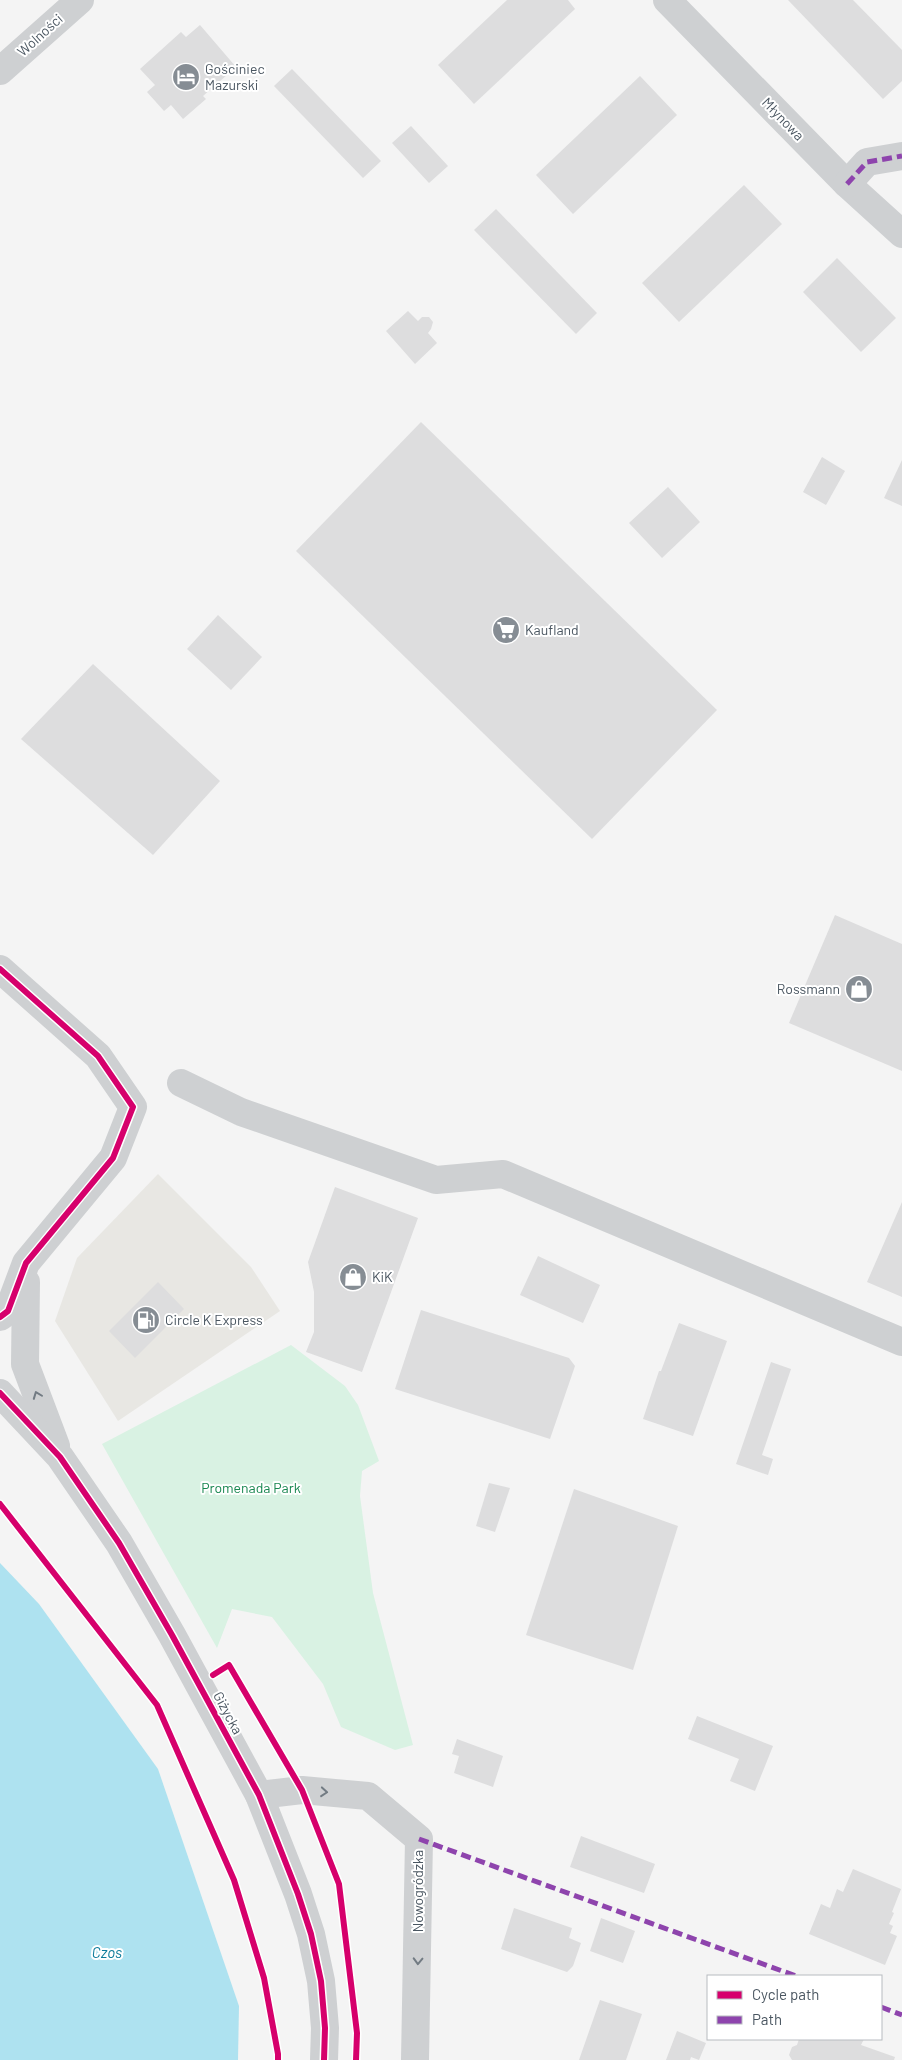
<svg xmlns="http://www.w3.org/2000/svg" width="902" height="2060" viewBox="0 0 902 2060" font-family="Barlow,sans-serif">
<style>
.commercial{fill:#e8e7e3}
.green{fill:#d9f2e3}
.water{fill:#aee2f0}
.building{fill:#ddddde}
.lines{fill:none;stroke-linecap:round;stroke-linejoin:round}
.path{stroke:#bcc7c4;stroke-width:3;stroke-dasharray:4 2.5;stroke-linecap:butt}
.minor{stroke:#ced0d2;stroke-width:28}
.quiet{stroke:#8e44ad;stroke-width:5;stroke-dasharray:10 5;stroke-linecap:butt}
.cycleway-casing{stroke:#fff;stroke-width:9}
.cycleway{stroke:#d6006c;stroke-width:6}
.oneway{stroke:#727b83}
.labels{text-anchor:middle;stroke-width:4;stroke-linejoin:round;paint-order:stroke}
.street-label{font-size:14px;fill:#4a5661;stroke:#fff}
.poi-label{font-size:14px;fill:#4a5661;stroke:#fff;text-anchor:start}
.park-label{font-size:14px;fill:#17864f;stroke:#fff}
.water-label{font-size:15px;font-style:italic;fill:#0c7c9b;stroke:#fff}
</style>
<rect width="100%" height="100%" fill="#f4f4f4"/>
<path class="commercial" d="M158 1174 251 1267 280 1311 118 1421 55 1321 77 1258Z"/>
<path class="green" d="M291 1345 345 1386 358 1405 379 1461 362 1471 360 1496 373 1593 413 1745 395 1750 341 1727 323 1684 272 1617 232 1609 217 1648 102 1444Z"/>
<path class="water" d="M0 1563 39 1604 158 1769 239 2006 238 2060H0Z"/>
<g class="building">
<path d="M507 0H568L575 9 474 104 438 65Z"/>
<path d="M788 0H853L902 50V81L883 99Z"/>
<path d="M200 25 236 67 203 96 206 99 183 119 171 105 164 111 147 92 155 85 140 69 181 32 186 37Z"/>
<path d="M292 69 381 161 363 178 274 86Z"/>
<path d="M640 76 677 115 573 214 536 175Z"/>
<path d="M411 126 448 166 429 183 392 143Z"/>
<path d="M744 185 782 224 679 322 642 283Z"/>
<path d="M496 209 597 313 576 334 474 230Z"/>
<path d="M837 258 896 318 861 352 803 292Z"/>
<path d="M408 311 418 321 422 317H429L433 322 431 329 428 333 437 343 415 364 386 331Z"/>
<path d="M421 422 717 710 592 839 296 551Z"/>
<path d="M822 457 845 471 826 505 803 492Z"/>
<path d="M902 460V506L884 498Z"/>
<path d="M668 487 700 522 662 558 629 523Z"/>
<path d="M218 615 262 657 231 690 187 649Z"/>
<path d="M93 664 220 781 153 855 21 739Z"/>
<path d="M835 915 902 944V1071L789 1023Z"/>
<path d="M335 1187 418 1218 362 1372 306 1352 314 1332V1292L308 1262Z"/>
<path d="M902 1202V1297L867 1282Z"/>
<path d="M538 1256 600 1285 583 1323 520 1295Z"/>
<path d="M158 1282 184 1309 135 1358 109 1331Z"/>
<path d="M421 1310 569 1358 575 1366 550 1439 395 1389Z"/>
<path d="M679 1323 727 1341 693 1436 643 1419 659 1371H661Z"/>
<path d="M771 1362 791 1369 762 1455 773 1459 768 1475 736 1464Z"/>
<path d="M489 1483 510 1488 495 1532 476 1526Z"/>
<path d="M574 1489 678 1526 633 1670 526 1635Z"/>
<path d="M697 1716 773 1746 755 1791 730 1781 739 1759 688 1739Z"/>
<path d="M457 1739 503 1756 493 1787 454 1773 459 1756 452 1754Z"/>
<path d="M581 1836 655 1864 644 1893 570 1867Z"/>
<path d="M853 1869 901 1889 892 1912 894 1913 889 1924 893 1926 890 1933 897 1936 885 1965 809 1934 821 1904 830 1908 837 1889 843 1892Z"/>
<path d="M514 1908 572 1928 569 1938 581 1943 573 1966 567 1972 501 1949Z"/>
<path d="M601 1918 635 1931 623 1963 590 1951Z"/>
<path d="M600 2000 642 2014 626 2060H579Z"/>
<path d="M677 2031 706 2043 699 2060 691 2057 690 2060H666Z"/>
<path d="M799 2039H864L861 2045 895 2057 894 2060H792L789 2055 792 2047 797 2045Z"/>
</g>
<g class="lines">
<path class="path" d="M0 1504 157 1705 234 1880 264 1978 278 2054V2060"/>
<g class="minor">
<path d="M667 0 847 184 902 234"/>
<path d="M0 71 80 0"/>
<path d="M847 184 867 162 902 156"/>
<path d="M0 969 98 1056 133 1107 113 1158 26 1263 8 1311 0 1317"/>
<path d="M181 1083 241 1112 436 1180 503 1174 902 1342"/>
<path d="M26 1282 25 1364 56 1446"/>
<path d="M0 1393 60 1457 119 1543 172 1635 259 1795 298 1894 311 1934 321 1981 325 2028 324 2060"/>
<path d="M259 1795 302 1790 368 1796 419 1839 415 2060"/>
</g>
<g class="quiet">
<path d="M847 184 867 162 902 156"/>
<path d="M419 1839 796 1976"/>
<path d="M881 2007 902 2015"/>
</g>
<g class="cycleway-casing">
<g id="cycleway">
<path d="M0 969 98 1056 133 1107 113 1158 26 1263 8 1311 0 1317"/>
<path d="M0 1393 60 1457 119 1543 172 1635 259 1795 298 1894 311 1934 321 1981 325 2028 324 2060"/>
<path d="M0 1504 157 1705 234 1880 264 1978 278 2054V2060"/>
<path d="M213 1675 229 1665 302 1790 339 1884 357 2033 356 2060"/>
</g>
</g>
<use href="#cycleway" class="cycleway"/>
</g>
<defs><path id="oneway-chevron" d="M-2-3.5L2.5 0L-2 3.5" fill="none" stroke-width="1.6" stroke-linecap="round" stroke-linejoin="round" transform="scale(1.25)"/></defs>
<g class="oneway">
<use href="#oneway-chevron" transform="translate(37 1395) rotate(-111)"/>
<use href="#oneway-chevron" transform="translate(324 1792) rotate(5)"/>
<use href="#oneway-chevron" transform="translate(418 1961) rotate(92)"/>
</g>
<defs>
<g id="hotel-disc" transform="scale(1.4375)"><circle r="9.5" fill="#868d94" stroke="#fff"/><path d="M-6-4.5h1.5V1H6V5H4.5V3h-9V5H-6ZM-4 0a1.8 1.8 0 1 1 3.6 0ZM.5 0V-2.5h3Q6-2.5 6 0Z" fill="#fff"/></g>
<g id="supermarket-disc" transform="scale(1.4375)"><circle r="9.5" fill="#868d94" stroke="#fff"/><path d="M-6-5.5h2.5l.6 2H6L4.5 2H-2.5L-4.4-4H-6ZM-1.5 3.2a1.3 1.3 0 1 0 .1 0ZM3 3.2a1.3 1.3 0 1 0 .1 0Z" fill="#fff"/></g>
<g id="shop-disc" transform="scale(1.4375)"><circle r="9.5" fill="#868d94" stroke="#fff"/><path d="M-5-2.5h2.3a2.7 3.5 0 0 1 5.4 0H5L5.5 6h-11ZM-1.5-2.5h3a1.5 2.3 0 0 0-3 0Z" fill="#fff"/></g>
<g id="fuel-disc" transform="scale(1.4375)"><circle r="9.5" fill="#868d94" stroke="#fff"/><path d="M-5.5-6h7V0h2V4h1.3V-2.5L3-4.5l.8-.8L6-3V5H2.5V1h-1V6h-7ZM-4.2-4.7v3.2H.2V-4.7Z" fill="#fff"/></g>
</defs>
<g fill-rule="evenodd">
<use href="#hotel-disc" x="186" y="77"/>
<use href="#supermarket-disc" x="506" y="630"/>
<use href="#shop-disc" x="859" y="989"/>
<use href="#shop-disc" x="353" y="1277"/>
<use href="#fuel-disc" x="146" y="1320"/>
</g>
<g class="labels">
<g class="street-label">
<text transform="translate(40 35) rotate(-42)" y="5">Wolności</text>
<text transform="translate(783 119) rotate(46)" y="5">Młynowa</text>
<text transform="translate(228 1713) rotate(62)" y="5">Giżycka</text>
<text transform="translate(418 1891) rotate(-90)" y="5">Nowogródzka</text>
</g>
<g class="poi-label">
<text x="205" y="74">Gościniec<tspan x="205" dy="16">Mazurski</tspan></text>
<text x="525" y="635">Kaufland</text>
<text x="840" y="994" text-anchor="end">Rossmann</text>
<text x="372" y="1282">KiK</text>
<text x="165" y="1325">Circle K Express</text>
</g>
<g class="park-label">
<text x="251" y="1493">Promenada Park</text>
</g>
<g class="water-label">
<text x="107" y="1958">Czos</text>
</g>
</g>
<rect x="707" y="1975" width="175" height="65" fill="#ffffff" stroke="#b7bbc0"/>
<rect x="717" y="1991" width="25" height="8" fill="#d6006c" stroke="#b7bbc0"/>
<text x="752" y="2000" font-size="15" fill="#4a5661">Cycle path</text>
<rect x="717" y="2016" width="25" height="8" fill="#8e44ad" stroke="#b7bbc0"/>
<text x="752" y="2025" font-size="15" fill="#4a5661">Path</text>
</svg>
